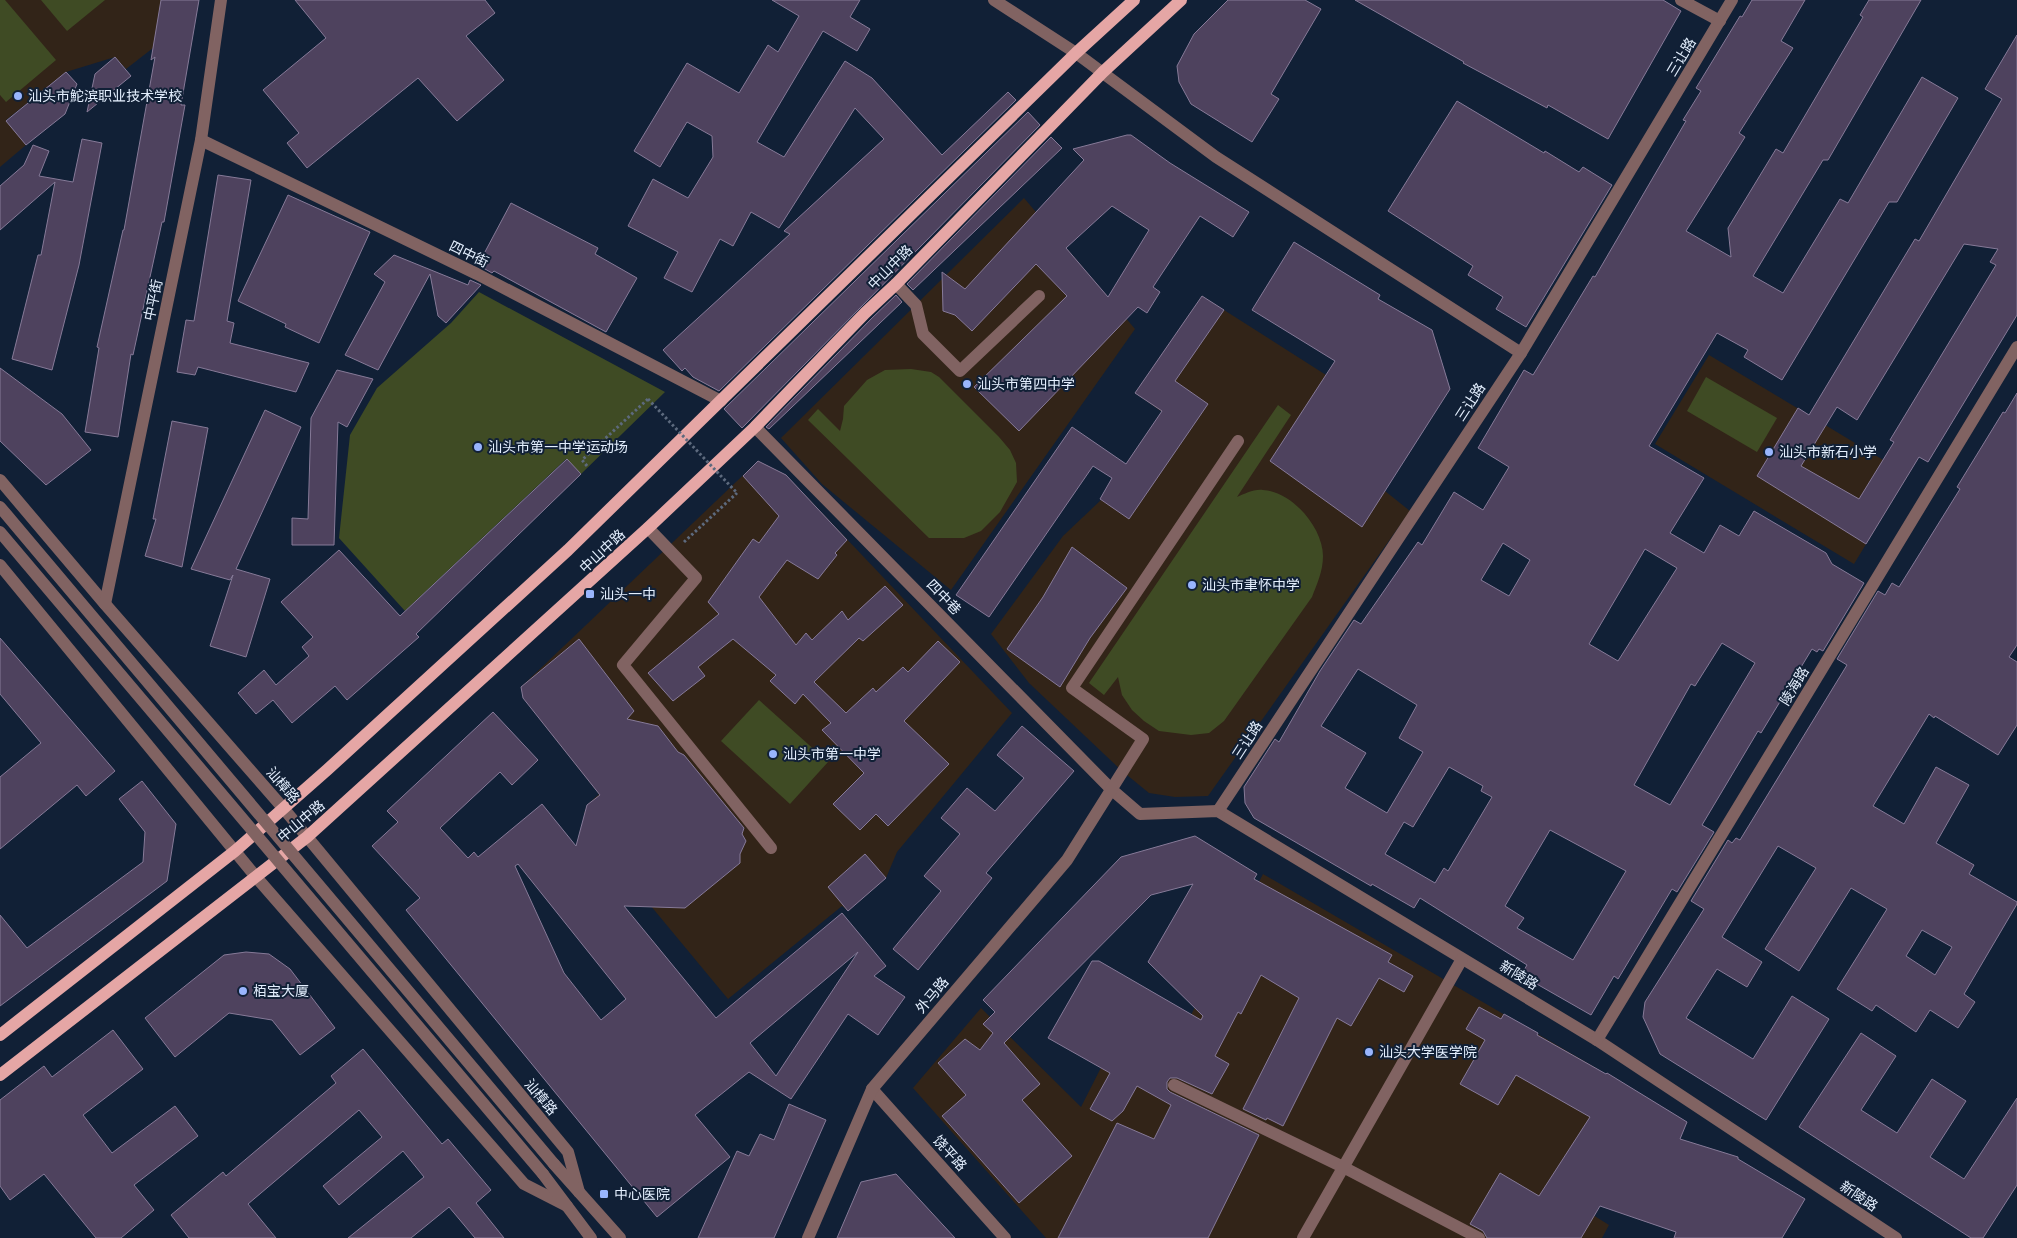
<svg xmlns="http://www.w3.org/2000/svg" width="2017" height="1238" viewBox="0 0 2017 1238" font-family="'Golos Text','Noto Sans SC',sans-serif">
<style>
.education{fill:#322418}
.green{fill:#3f4b24}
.building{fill:#4e425e;stroke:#867a98;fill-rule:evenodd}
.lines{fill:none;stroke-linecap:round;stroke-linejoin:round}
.path{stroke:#5d6a7e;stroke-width:3;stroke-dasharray:2.5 2.5;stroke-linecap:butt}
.minor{stroke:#816362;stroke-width:12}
.major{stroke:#e5a6a5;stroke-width:12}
.path-bridge{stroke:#5d6a7e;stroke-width:3;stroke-dasharray:2.5 2.5;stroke-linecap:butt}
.minor-bridge{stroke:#816362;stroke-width:12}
.poi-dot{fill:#99b5fd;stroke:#112036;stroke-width:2}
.labels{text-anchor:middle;stroke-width:4;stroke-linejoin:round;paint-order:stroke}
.street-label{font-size:14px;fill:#e4effe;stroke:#112036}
.poi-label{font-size:14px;fill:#e4effe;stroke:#112036;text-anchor:start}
</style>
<rect width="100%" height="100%" fill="#112036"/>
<g class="education">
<path d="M0 0H161L153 48 126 69 115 57 66 72 6 120 26 145 0 167Z"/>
<path d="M1024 198 1135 329 951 590 822 484 781 438Z"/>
<path d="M1202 296 1326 375 1385 491 1410 511 1208 796 1175 797 1149 793 1122 771 1029 683 991 634 1063 536 1101 500 1162 412 1135 393Z"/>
<path d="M1709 355 1908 475 1854 564 1655 444Z"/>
<path d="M758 461 786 475 1012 713 897 852 886 878 848 911 842 906 728 999 587 829 590 821 584 814 587 805 599 794 523 698 521 687Z"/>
<path d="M1263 874 1596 1068 1575 1107 1615 1132 1585 1210 1609 1225 1602 1238H1046L913 1088 981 1008 1081 1107 1117 1036 1168 1060Z"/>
</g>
<g class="green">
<path d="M0 0H5L56 60 6 102 0 95Z"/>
<path d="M41 0H105L67 31Z"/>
<path d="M479 292 665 392 581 474 566 459 405 611 339 538 350 435 377 388 451 323Z"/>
<path d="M911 369 931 372 939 377 999 437 1010 450 1016 463 1017 482 1000 512 981 531 964 538H929L808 420 818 409 840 431 843 419 844 406 867 380 885 370Z"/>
<path d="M1706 377 1777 418 1757 452 1687 411Z"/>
<path d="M1278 405 1291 415 1237 497C1245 494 1253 489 1263 490 1292 491 1323 528 1323 556 1323 571 1317 584 1312 597L1224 721 1209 733 1191 735 1159 731 1144 721 1132 710 1122 695 1118 677 1104 695 1089 683Z"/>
<path d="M759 700 828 762 790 804 721 741Z"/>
</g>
<g class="building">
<path d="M161 0H199L181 105H185L164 222H162L133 355 131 354 118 437 85 432 99 348 97 347 123 230H124L155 57 151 60Z"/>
<path d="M295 0H485L495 13 466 36 504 80 457 121 418 78 307 168 287 143 299 133 263 90 326 38Z"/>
<path d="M772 0H860L850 17 870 29 857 51 823 31 757 142 784 157 845 61 872 78 942 155 1008 92 1016 100 719 391 693 377 685 368 682 371 663 350 790 234 784 231 884 139 855 108 779 228 751 212 733 246 720 239 692 292 664 278 678 252 628 226 653 179 688 198 713 157 712 136 687 122 660 167 634 151 687 63 739 93 768 45 778 52 799 16Z"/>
<path d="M1228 0H1305L1321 9 1271 94 1279 99 1252 142 1191 104 1179 82 1177 66 1194 34Z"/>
<path d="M1355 0H1663L1681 11 1608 139 1548 105 1547 108 1463 63 1464 62Z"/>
<path d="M1752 0H1805L1781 41 1793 48 1739 133 1745 137 1686 231 1731 257 1728 228 1776 149 1783 153 1863 17 1860 15 1869 0H1921L1828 160H1823L1753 276 1783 293 1840 199 1848 203 1922 77 1958 98 1897 202H1889L1782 380 1744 357 1748 350 1717 333 1649 446 1704 478 1670 533 1704 553 1720 525 1739 536 1754 511 1826 553 1832 564 1864 583 1823 651 1819 649 1817 652 1812 649 1761 733 1758 731 1702 825 1714 832 1677 892 1672 889 1618 979 1614 976 1591 1015 1521 975 1527 965 1420 898 1414 908 1372 884 1371 886 1254 818 1245 803 1244 787 1275 739 1279 742 1320 671 1354 620 1361 624 1418 542 1422 545 1454 492 1483 510 1509 467 1478 448 1524 370 1533 375 1593 276 1595 277 1686 121 1683 120 1701 91 1696 88 1740 16 1742 17ZM1503 543 1530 560 1509 596 1481 580ZM1645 549 1677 568 1618 661 1589 644ZM1722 643 1755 663 1670 805 1634 785 1691 684 1695 686ZM1358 669 1417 705 1399 738 1423 752 1387 813 1345 788 1366 753 1321 726ZM1449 767 1483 786 1481 791 1492 797 1448 871 1444 868 1435 883 1385 854 1404 822 1413 827ZM1550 830 1626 871 1573 960 1517 928 1524 918 1505 906Z"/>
<path d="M2017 35V315L1928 462 1919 457 1866 544 1757 476 1798 408 1809 415 1915 239 1919 241 2002 99 1985 89ZM1964 244 1998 249 1990 262 1996 265 1890 440 1894 442 1859 499 1801 466 1837 407 1857 420Z"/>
<path d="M115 57 131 76 87 112 95 74Z"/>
<path d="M66 72 77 84 65 114 26 145 6 121Z"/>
<path d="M1457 101 1544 153 1545 151 1579 172 1583 167 1612 185 1526 327 1496 309 1503 297 1468 275 1473 266 1388 211Z"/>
<path d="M1028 112 1040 125 742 428 724 409Z"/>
<path d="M1127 135H1131L1170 163 1249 212 1233 237 1200 216 1153 287 1160 292 1147 313 1138 307 1019 431 974 387 1067 296 1036 264 972 331 955 315 943 311 942 272 965 289 1084 160 1073 149ZM1112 206 1149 230 1108 297 1066 248Z"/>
<path d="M1051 137 1062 148 913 290 907 284Z"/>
<path d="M82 139 102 143 79 265 52 370 12 359 38 255H41L55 182 0 230V186L24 165 33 145 49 151 39 176 73 182Z"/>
<path d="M218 175 251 180 227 321 234 323 230 343 309 363 296 392 198 367 195 375 177 372 186 320 194 321Z"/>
<path d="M288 195 370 232 319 343 285 327 286 324 238 301Z"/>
<path d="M511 203 598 248 595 254 637 278 606 332 494 271 492 273 478 265Z"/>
<path d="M1294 242 1380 295 1378 299 1432 330 1450 389 1362 527 1270 461 1335 361 1252 310Z"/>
<path d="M394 255 468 285 470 280 481 285 446 323 438 316 430 274 378 370 345 355 385 282 374 274Z"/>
<path d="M896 295 902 302 769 429 766 427 871 319Z"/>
<path d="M1202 296 1224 310 1175 381 1208 404 1129 519 1100 499 1112 478 1093 466 989 617 956 595 1072 427 1126 464 1162 411 1135 393Z"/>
<path d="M0 368 62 414 91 450 46 485 0 441Z"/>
<path d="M337 370 373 379 347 427 338 422 334 545H292V518L308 519 311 418Z"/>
<path d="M2017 393V645L2009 657 2017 662V725L1998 755 1935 716 1934 718 1929 714 1873 806 1904 824 1936 767 1969 785 1936 843 1974 865 1969 874 2017 902V904L1964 994 1975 1002 1958 1028 1930 1010 1916 1032 1876 1005 1872 1011 1837 989 1887 909 1851 888 1799 971 1765 949 1816 868 1778 846 1722 937 1762 962 1747 987 1717 969 1686 1018 1753 1059 1792 996 1829 1019 1766 1120 1660 1054 1643 1017 1645 1002 1704 909 1691 901 1728 840 1732 843 1736 838 1740 840 1847 665 1837 659 1878 591 1885 595 1892 583 1899 587 1960 489 1957 487 2003 412 2005 413ZM1922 930 1952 947 1935 975 1906 956Z"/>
<path d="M265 410 301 427 236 569 270 579 246 657 210 646 233 575 230 580 191 569Z"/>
<path d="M172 421 208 428 182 567 145 556 156 519H153Z"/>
<path d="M567 459 581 474 416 634 419 637 347 700 335 686 292 723 273 700 256 714 238 693 264 670 276 685 309 656 302 647 313 637 281 602 339 550 400 616Z"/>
<path d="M758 461 786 475 847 540 835 553 837 555 818 579 787 560 759 597 796 645 806 633 812 640 842 611 848 620 885 586 903 605 863 641 859 638 814 682 846 713 873 688 876 692 903 667 908 672 938 641 960 662 904 721 949 764 888 826 876 814 860 830 833 804 864 773 822 730 831 723 803 694 795 704 770 681 776 675 733 639 698 667 705 676 673 701 648 673 719 614 708 602 753 539 759 543 779 516 743 476Z"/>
<path d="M1072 547 1127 588 1090 638 1060 687 1007 649 1043 597Z"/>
<path d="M0 638 115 771 86 796 77 785 0 849V777L41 743 0 694Z"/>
<path d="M579 639 634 711 627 719 658 726 678 752 684 755 744 828 742 834 746 841 740 854V863L685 908 624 906 716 1018 842 913 886 966 874 976 905 997 878 1035 848 1014 791 1099 749 1072 695 1115 730 1157 657 1217 406 910 420 898 372 846 398 822 387 811 493 712 538 760 512 785 500 772 440 828 468 858 474 852 478 857 542 804 576 846 587 805 600 795 523 698 521 687ZM518 864 626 999 601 1020 564 973 515 866ZM858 952 776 1076 750 1043Z"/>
<path d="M1022 726 1074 771 986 873 992 878 918 970 893 949 941 891 924 876 960 834 941 818 967 788 995 811 1024 778 997 755Z"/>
<path d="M142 781 176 824 167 881 0 1006V915L27 948 143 862 145 832 119 799Z"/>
<path d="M1195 836 1257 874 1254 879 1392 955 1388 962 1413 976 1404 992 1379 978 1351 1026 1337 1018 1283 1126 1267 1118 1266 1120 1243 1109 1299 998 1261 975 1241 1014 1238 1012 1215 1056 1229 1064 1212 1094 1177 1078H1170L1167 1082V1089L1170 1092 1259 1135 1208 1238H1058L1117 1123 1154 1139 1171 1105 1137 1086 1123 1111 1112 1121 1090 1109 1110 1073 1048 1038 1092 961H1099L1201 1020 1203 1016 1148 962 1193 884 1151 895 1004 1043 1040 1084 1022 1100 1072 1156 1019 1203 942 1116 966 1095 938 1063 965 1039 980 1050 993 1033 983 1024 995 1012 983 1000 1121 857Z"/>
<path d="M865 854 886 878 848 911 828 887Z"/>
<path d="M246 952 269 954 290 969 335 1028 300 1055 272 1020 229 1013 175 1057 145 1018 224 955Z"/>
<path d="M1479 1007 1501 1019 1504 1014 1538 1033 1537 1035 1606 1074 1607 1073 1687 1122 1680 1139 1738 1157V1159L1805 1199 1782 1238H1674L1676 1232 1600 1206 1581 1238H1487L1483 1231 1470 1224 1500 1173 1539 1196 1590 1117 1516 1075 1498 1105 1460 1084 1485 1040 1466 1029Z"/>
<path d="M113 1030 143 1069 83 1115 112 1153 175 1106 198 1136 134 1185 154 1210 121 1238H96L44 1174 10 1200 0 1186V1100L44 1066 52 1077Z"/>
<path d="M1861 1033 1896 1056 1861 1110 1897 1133 1932 1079 1966 1101 1930 1157 1964 1179 2017 1098V1185L1983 1238H1971L1799 1127Z"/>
<path d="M363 1049 442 1144 448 1139 491 1190 476 1203 504 1238H475L449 1207 411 1238H348L424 1177 403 1151 339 1205 323 1186 382 1137 359 1110 248 1204 276 1238H189L171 1215 223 1172 226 1176 336 1083 331 1076Z"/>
<path d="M789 1104 826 1120 774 1238H698L737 1151 749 1156 760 1134 774 1140Z"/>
<path d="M896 1174 955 1238H837L861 1182Z"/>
</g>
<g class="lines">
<g class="path">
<path d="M587 466 582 460 648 399"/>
<path d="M684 542 737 493"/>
</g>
<g class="minor">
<path d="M994 0 1076 53 1216 157 1521 353"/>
<path d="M1681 0 1720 21"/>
<path d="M201 140 477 274 721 401"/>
<path d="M896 284 916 305 923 334 960 371 1039 296"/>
<path d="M755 427 1111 789 1140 814 1218 811 1597 1040 1896 1238"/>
<path d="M0 480 105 604 284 809 568 1152 579 1192"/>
<path d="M648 528 696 578 623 665 771 848"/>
<path d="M0 565 256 877 524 1184 567 1206"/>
<path d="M105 604 201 140 221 0"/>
<path d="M1218 811 1521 353 1732 0"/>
<path d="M1597 1040 2017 347"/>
<path d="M1174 1085 1343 1167 1479 1238"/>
<path d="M872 1089 1005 1238"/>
<path d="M554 1164 620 1238"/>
<path d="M543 1174 591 1238"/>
<path d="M808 1238 872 1089 1067 860 1143 739 1072 688 1238 441"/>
<path d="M1303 1238 1462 959"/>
</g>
<g class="major">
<path d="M0 1035 235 851 327 770 568 550 1076 53 1134 0"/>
<path d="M0 1075 307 837 648 528 755 427 865 313 896 284 1103 72 1181 0"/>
</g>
<path class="path-bridge" d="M648 399 737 493"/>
<g class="minor-bridge">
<path d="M0 507 554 1164"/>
<path d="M0 532 543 1174"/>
</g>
</g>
<g class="poi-dot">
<circle cx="18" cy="96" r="5"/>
<circle cx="967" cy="384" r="5"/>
<circle cx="478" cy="447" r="5"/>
<circle cx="1769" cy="452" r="5"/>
<circle cx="1192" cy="585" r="5"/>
<rect x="585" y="589" width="10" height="10" rx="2.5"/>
<circle cx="773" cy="754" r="5"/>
<circle cx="243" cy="991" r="5"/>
<circle cx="1369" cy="1052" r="5"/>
<rect x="599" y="1189" width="10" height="10" rx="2.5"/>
</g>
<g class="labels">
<g class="street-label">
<text transform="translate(1681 57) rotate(-59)" y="5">三让路</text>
<text transform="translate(469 254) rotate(26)" y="5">四中街</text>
<text transform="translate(890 267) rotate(-45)" y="5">中山中路</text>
<text transform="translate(153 300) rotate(-78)" y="5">中平街</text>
<text transform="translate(1470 402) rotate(-57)" y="5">三让路</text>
<text transform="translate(602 551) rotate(-43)" y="5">中山中路</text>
<text transform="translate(944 597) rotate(46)" y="5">四中巷</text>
<text transform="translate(1794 686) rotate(-59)" y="5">陵海路</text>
<text transform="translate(1247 740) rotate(-57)" y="5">三让路</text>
<text transform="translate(283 785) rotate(49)" y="5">汕樟路</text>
<text transform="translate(301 821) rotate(-40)" y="5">中山中路</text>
<text transform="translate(1519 975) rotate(31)" y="5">新陵路</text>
<text transform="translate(932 995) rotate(-50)" y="5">外马路</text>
<text transform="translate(541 1097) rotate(50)" y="5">汕樟路</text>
<text transform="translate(950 1153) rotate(48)" y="5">饶平路</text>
<text transform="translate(1859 1196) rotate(34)" y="5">新陵路</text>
</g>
<g class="poi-label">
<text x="28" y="101">汕头市鮀滨职业技术学校</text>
<text x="977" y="389">汕头市第四中学</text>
<text x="488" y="452">汕头市第一中学运动场</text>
<text x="1779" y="457">汕头市新石小学</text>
<text x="1202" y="590">汕头市聿怀中学</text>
<text x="600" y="599">汕头一中</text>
<text x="783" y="759">汕头市第一中学</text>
<text x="253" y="996">栢宝大厦</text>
<text x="1379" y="1057">汕头大学医学院</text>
<text x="614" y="1199">中心医院</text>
</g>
</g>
</svg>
